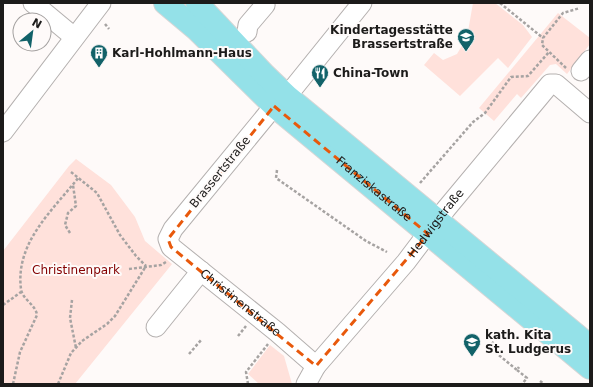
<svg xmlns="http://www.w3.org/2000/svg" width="593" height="387" viewBox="0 0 593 387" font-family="'DejaVu Sans',sans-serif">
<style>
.green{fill:#ffe1db}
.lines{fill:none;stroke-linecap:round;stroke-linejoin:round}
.minor-casing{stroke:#b4b0af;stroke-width:21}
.major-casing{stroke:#d6d6d6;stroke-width:24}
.path{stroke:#a6a3a2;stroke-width:2.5;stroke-dasharray:3 2;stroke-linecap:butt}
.minor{stroke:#fff;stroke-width:19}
.major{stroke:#94e1e8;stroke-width:22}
.marked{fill:none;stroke:#e8590c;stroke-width:3;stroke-dasharray:8 5;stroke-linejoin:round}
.labels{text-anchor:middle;stroke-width:4;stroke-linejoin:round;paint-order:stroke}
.poi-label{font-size:12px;font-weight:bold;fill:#1c1b1a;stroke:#fefaf9;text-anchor:start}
.street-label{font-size:12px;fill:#1c1b1a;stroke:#fefaf9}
.park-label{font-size:12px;fill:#830000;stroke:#fefaf9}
</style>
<rect width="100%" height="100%" fill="#fefaf9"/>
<g class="green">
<path d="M473 3H495L523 25 532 37 508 68 498 58 460 96 424 65 434 53 443 60 457 54 467 37Z"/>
<path d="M558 13 590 38V44L567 74 556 64 550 65 521 98 517 94 494 121 479 108Z"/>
<path d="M76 159 111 185 135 217 145 241 172 264 75 384H3V251L69 166Z"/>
<path d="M270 345 284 356 292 384H259L248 374Z"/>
</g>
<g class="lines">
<g class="minor-casing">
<g id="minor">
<path d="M33 3 74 37"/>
<path d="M247 32 248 25 265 5 264 3"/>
<path d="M581 71 590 60"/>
<path d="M287 96 362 3"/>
<path id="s1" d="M274 106 173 229 168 239 171 247 277 332 316 366"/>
<path d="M3 132 101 3"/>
<path d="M156 327 201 271"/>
<path id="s2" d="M306 384 316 366 406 262 446 209 550 84H556L590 113"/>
</g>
</g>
<g class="major-casing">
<g id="major">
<path id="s3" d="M165 3 196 29 274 106 590 368"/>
<path d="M197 3 265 75 287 96 590 346"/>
</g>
</g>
<g class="path">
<path d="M500 3 543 38"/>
<path d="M105 24 109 29"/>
<path d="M566 68 542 45 543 38 563 13 580 8"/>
<path d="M277 170 276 178 366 241 387 252"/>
<path d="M71 172 97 193 120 235 136 256 146 266"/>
<path d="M420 183 473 122 485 113 511 77 528 76 549 52"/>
<path d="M70 233 65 225 68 213 76 206 73 185"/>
<path d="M129 269 161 265 166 262"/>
<path d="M72 300 70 318 76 348"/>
<path d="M3 305 21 292"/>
<path d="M238 336 246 326"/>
<path d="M497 338 489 347 517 370 519 367"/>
<path d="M189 354 202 339"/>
<path d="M517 370 527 378 522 384"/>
<path d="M540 381 544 384"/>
<path d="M13 384 20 352 37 315C36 305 22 299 21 289 15 243 52 211 79 177"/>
<path d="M58 384 71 353 82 341 107 324 115 316 146 266"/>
<path d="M248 384 246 372 268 344"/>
</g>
<use href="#minor" class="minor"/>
<use href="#major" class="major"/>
</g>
<path class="marked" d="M274 106 428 234 316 366 171 247 168 239Z"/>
<defs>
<g id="school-pin" transform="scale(0.9)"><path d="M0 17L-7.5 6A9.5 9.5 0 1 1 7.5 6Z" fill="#126269" stroke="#fefaf9"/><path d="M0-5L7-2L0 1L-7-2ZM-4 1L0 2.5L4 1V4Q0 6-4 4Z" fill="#fff"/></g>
<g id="building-pin" transform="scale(0.9)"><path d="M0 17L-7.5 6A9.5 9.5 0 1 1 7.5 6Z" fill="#126269" stroke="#fefaf9"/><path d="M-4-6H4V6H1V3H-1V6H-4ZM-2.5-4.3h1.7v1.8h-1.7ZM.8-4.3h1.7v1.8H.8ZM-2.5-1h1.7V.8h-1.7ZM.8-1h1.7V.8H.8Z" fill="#fff"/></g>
<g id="restaurant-pin" transform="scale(0.9)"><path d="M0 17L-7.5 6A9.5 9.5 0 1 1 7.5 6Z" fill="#126269" stroke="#fefaf9"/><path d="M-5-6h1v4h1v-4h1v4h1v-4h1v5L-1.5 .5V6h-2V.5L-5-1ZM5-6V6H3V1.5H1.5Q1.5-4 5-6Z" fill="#fff"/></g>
</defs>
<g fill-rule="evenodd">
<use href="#school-pin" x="466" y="37"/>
<use href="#building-pin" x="99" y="53"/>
<use href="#restaurant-pin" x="320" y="73"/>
<use href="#school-pin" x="472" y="342"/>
</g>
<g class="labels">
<g class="poi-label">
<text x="453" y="34" text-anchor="end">Kindertagesstätte<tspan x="453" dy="14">Brassertstraße</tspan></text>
<text x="112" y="57">Karl-Hohlmann-Haus</text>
<text x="333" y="77">China-Town</text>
<text x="485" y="339">kath. Kita<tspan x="485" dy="14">St. Ludgerus</tspan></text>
</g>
<g class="street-label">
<text transform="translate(220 172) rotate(-51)" y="4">Brassertstraße</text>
<text dy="4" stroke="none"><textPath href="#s3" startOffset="280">Franziskastraße</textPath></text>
<text dy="4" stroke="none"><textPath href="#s2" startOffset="207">Hedwigstraße</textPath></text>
<text dy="4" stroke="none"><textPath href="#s1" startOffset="268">Christinenstraße</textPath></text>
</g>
<g class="park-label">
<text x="76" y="274">Christinenpark</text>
</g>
</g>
<rect width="593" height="387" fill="none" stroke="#1c1b1a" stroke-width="8"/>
<g transform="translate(32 32) rotate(29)"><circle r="19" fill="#fefaf9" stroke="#a4a1a0"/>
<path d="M0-3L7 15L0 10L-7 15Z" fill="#126269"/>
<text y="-6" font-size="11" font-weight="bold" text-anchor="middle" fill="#1c1b1a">N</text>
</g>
</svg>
